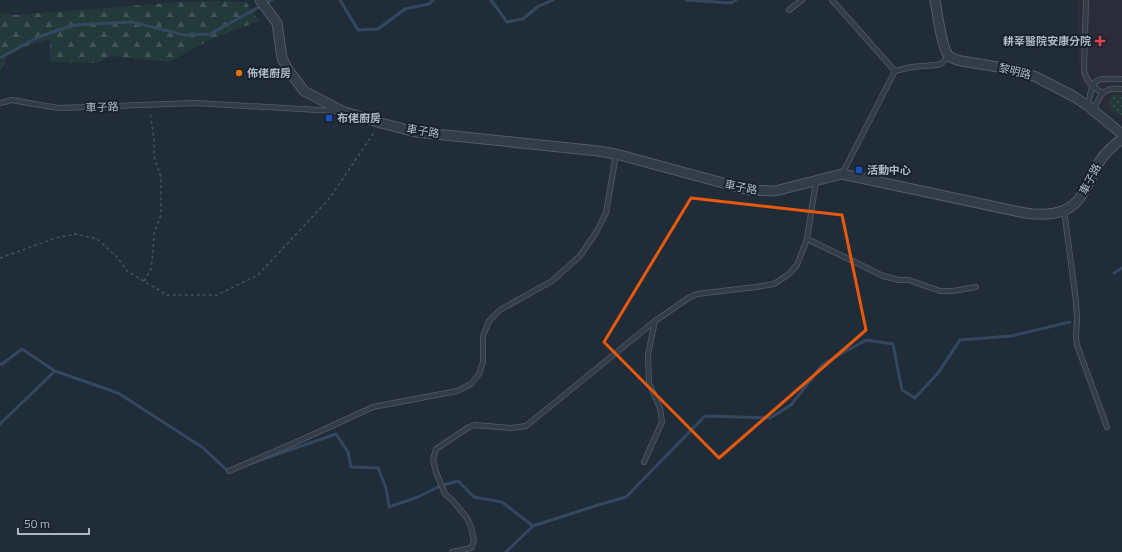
<svg xmlns="http://www.w3.org/2000/svg" width="1122" height="552" viewBox="0 0 1122 552" font-family="'Titillium Web','Noto Sans TC',sans-serif">
<style>
.medical{fill:#2c2b39}
.grass{fill:url(#grass-dots)}
.forest{fill:url(#forest-firs)}
.lines{fill:none;stroke-linecap:round;stroke-linejoin:round}
.stream{stroke:#334860;stroke-width:3}
.service-casing{stroke:#515b66;stroke-width:6}
.minor-casing{stroke:#515b66;stroke-width:11}
.path{stroke:#3f5556;stroke-width:1.5;stroke-dasharray:3 3;stroke-linecap:butt}
.service{stroke:#333d48;stroke-width:4.5}
.minor{stroke:#333d48;stroke-width:9}
.marked{fill:none;stroke:#e8590c;stroke-width:3;stroke-linejoin:round}
.health-dot{fill:#e0444e;stroke:#19222c;stroke-width:1.5}
.food-dot{fill:#e8710a;stroke:#19222c;stroke-width:1.5}
.transit-dot{fill:#1a4fb4;stroke:#19222c;stroke-width:1.5}
.labels{text-anchor:middle;stroke-width:4;stroke-linejoin:round;paint-order:stroke}
.poi-label{font-size:11px;font-weight:bold;fill:#aeb8c5;stroke:#19222c;text-anchor:start}
.street-label{font-size:11px;fill:#aeb8c5;stroke:#19222c}
</style>
<defs>
<pattern id="grass-dots" width="8" height="8" patternUnits="userSpaceOnUse"><rect width="8" height="8" fill="#23393a"/><path d="M2 2h.1M6 6h.1" fill="none" stroke="#405455" stroke-width="1.8" stroke-linecap="round"/></pattern>
<pattern id="forest-firs" width="22" height="20" patternUnits="userSpaceOnUse"><rect width="22" height="20" fill="#23393a"/><path d="M5 1l3.5 6h-7zM16 11l3.5 6h-7z" fill="#405455"/></pattern>
</defs>
<rect width="100%" height="100%" fill="#202c38"/>
<path class="medical" d="M1077 0H1122V119L1117 117 1104 107 1079 83Z"/>
<path class="grass" d="M1112 95H1122V116L1116 113 1110 108V98Z"/>
<path class="forest" d="M215 1 246 2 259 21 216 37 169 62 110 56 97 63 50 62V39L10 51 0 72V13L15 15 179 2Z"/>
<g class="lines">
<g class="stream">
<path d="M340 0 358 30 378 29 405 9 429 4 433 0"/>
<path d="M491 0 507 22 523 19 537 7 553 0"/>
<path d="M686 0 731 3 736 0"/>
<path d="M0 58 38 37 74 25 132 22 184 35 210 34 272 0"/>
<path d="M1114 273 1122 268"/>
<path d="M0 364H2L22 349 55 371 118 393 202 447 229 472"/>
<path d="M0 424 55 371"/>
<path d="M249 464 336 434 348 452 351 467 378 468 386 488 389 507 418 497 440 486 458 481 474 497 502 502 533 526 598 505 626 497 705 416 770 418 791 405 823 364 866 340 893 344 902 390 915 398 938 373 960 340 1011 336 1070 322"/>
<path d="M506 552 533 526"/>
</g>
<g class="service-casing">
<g id="service">
<path d="M832 0 895 71"/>
<path d="M1086 0 1084 70C1086 82 1093 86 1102 93"/>
<path d="M789 10 802 0"/>
<path d="M0 103 12 100 40 105 59 108 195 103 336 111"/>
<path d="M1088 106C1093 77 1094 78 1122 79"/>
<path d="M1094 110C1100 94 1103 87 1122 89"/>
<path d="M842 174 895 71 911 67 936 65 941 64 949 56"/>
<path d="M1064 210 1076 301 1077 319 1076 337 1077 345 1107 427"/>
<path d="M807 239 855 262 883 276 899 280H909L940 291H953L976 287"/>
<path d="M644 462 662 422 660 408 649 383 648 355 655 321"/>
<path d="M229 471 301 440 373 407 457 391 471 384 479 374 483 362V336L489 321 500 310 552 281 580 256 597 231 606 213 616 154"/>
<path d="M452 552 471 548 474 541 471 527 467 518 453 501 445 494 436 472 433 460 436 449 469 427 475 425 511 428 526 426 655 321 690 297 697 294 756 287 774 284 789 274 797 265 807 239 816 181"/>
</g>
</g>
<g class="minor-casing">
<g id="minor">
<path d="M260 0 277 23 282 58 287 68 304 91 342 111 381 123 416 132 598 151 616 154 749 190 775 191 842 174 1025 213C1045 216 1069 215 1081 196 1089 185 1093 172 1100 161 1105 152 1114 145 1122 139"/>
<path d="M935 0C937 11 942 50 949 56 953 59 957 60 961 61L1017 70 1036 77 1073 96 1088 106 1122 134"/>
</g>
</g>
<g class="path">
<path d="M0 258 56 238 75 234 97 239 118 258 127 271 167 295H217L258 275 329 199 375 131"/>
<path d="M144 281 151 269 153 252 154 233 161 215V177L154 157V140L150 112"/>
</g>
<use href="#service" class="service"/>
<use href="#minor" class="minor"/>
</g>
<path class="marked" d="M691 198 842 215 866 330 719 458 604 342Z"/>
<path class="health-dot" d="M1098 35h4v4h4v4h-4v4h-4v-4h-4v-4h4z"/>
<circle class="food-dot" cx="239" cy="73" r="4"/>
<g class="transit-dot">
<rect x="325" y="114" width="8" height="8" rx="2"/>
<rect x="855" y="166" width="8" height="8" rx="2"/>
</g>
<g class="labels">
<g class="poi-label">
<text x="1091" y="45" text-anchor="end">耕莘醫院安康分院</text>
<text x="247" y="77">佈佬廚房</text>
<text x="337" y="122">布佬廚房</text>
<text x="867" y="174">活動中心</text>
</g>
<g class="street-label">
<text transform="translate(1015 71) rotate(14)" y="4">黎明路</text>
<text transform="translate(102 107) rotate(-2)" y="4">車子路</text>
<text transform="translate(423 131) rotate(9)" y="4">車子路</text>
<text transform="translate(1090 179) rotate(-62)" y="4">車子路</text>
<text transform="translate(741 187) rotate(11)" y="4">車子路</text>
</g>
</g>
<path d="M18 528v6h71v-6" fill="none" stroke="#aeb8c5" stroke-width="2"/>
<text x="24" y="528" font-size="12" fill="#aeb8c5" stroke="#19222c" stroke-width="3" paint-order="stroke">50 m</text>
</svg>
